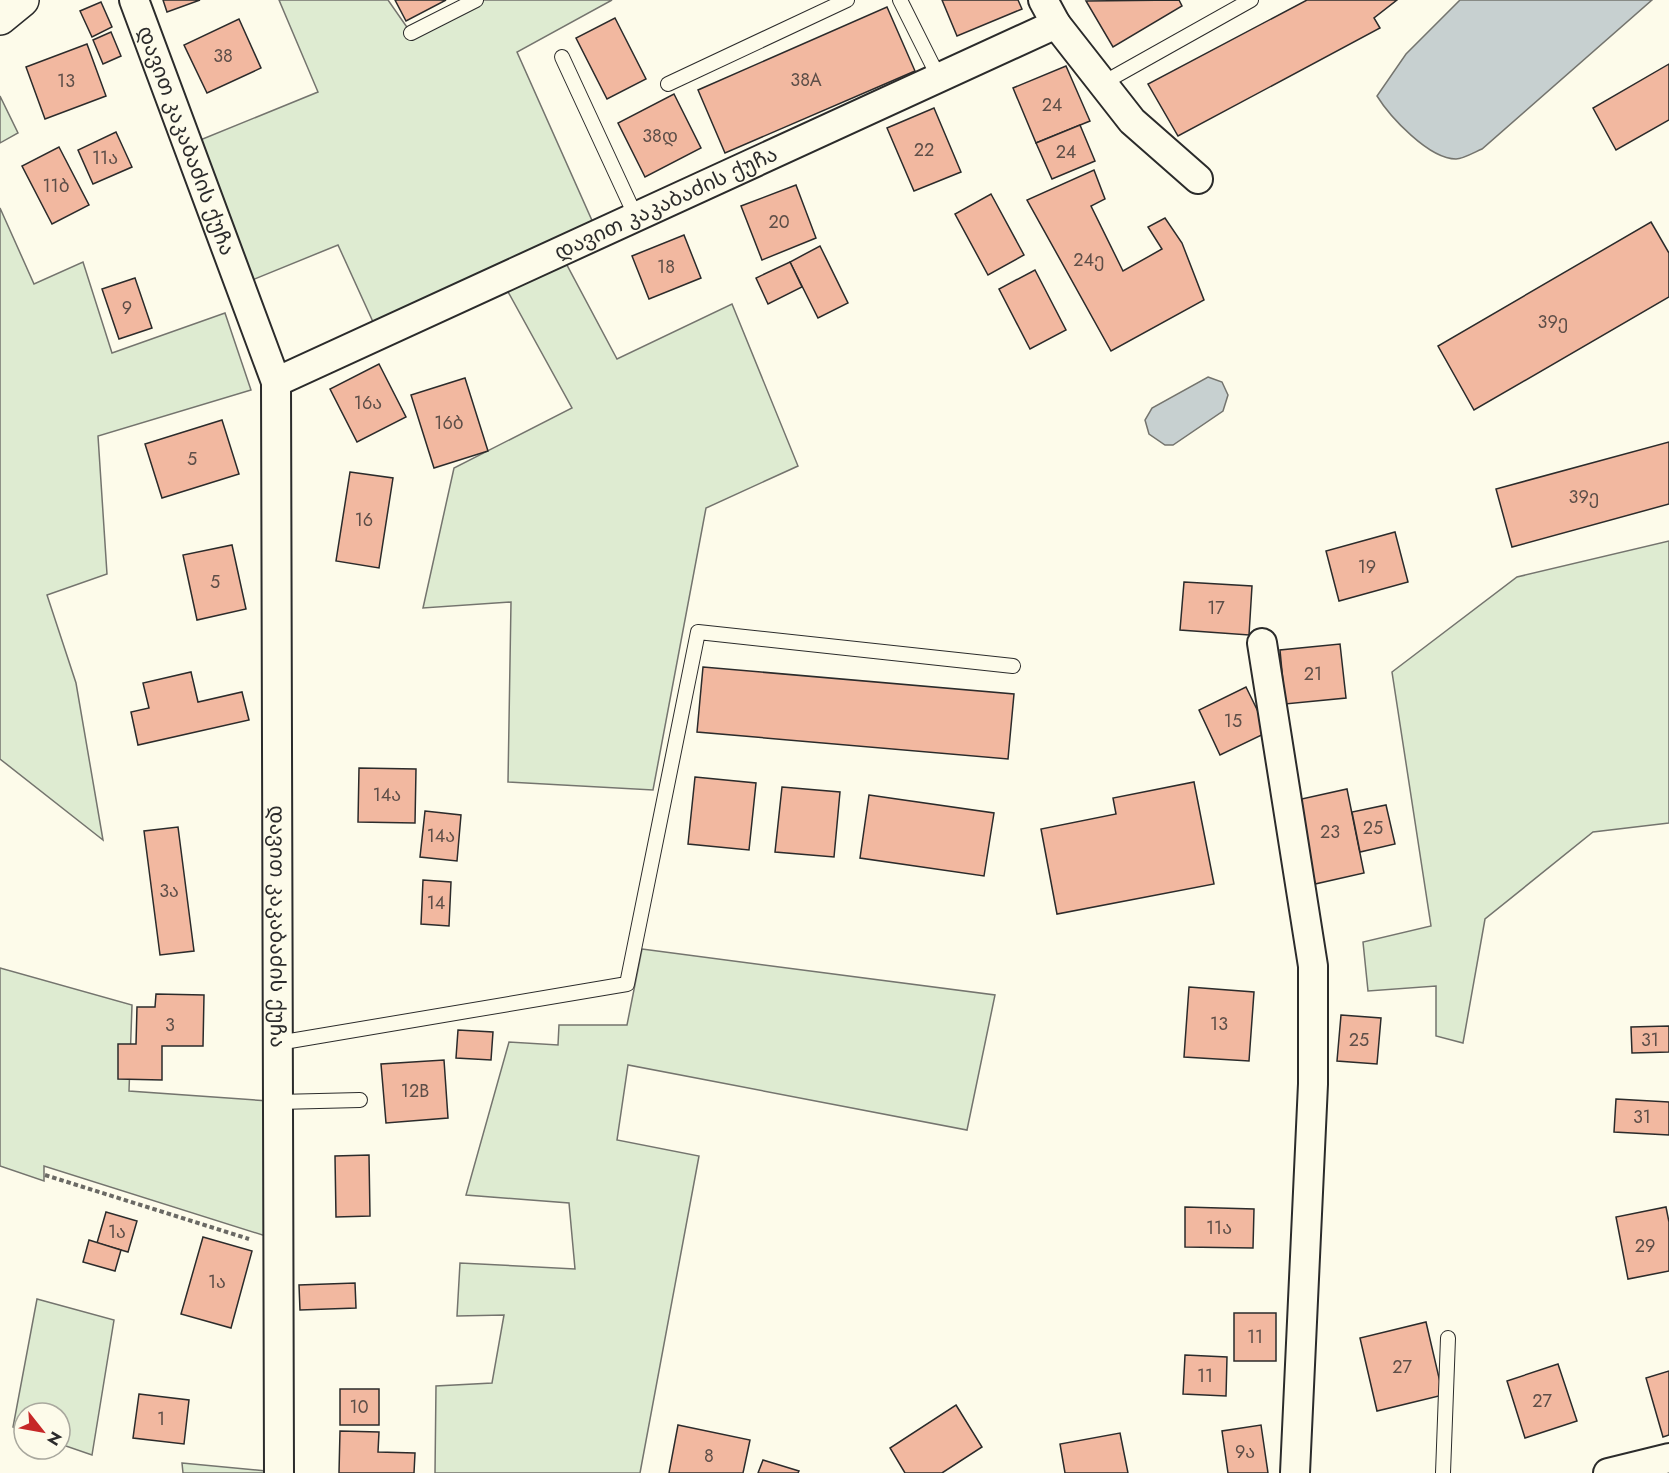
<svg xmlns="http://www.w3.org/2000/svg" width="1669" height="1473" viewBox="0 0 1669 1473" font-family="Jost,'Noto Sans Georgian',sans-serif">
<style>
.green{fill:#deebd1;stroke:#74746e;stroke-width:1.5}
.water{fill:#c7d0d0;stroke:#74746e;stroke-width:1.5}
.building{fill:#f2b8a0;stroke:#2b2b2b;stroke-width:1.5}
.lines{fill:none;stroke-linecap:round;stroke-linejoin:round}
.service-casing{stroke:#2b2b2b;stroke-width:16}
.minor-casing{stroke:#2b2b2b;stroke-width:32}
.secondary-casing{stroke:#2b2b2b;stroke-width:36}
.path{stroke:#6a6964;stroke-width:4;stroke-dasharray:4.5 3;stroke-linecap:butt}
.service{stroke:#fdfbea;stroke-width:14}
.minor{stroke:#fdfbea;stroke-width:28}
.secondary{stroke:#fdfbea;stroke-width:33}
.labels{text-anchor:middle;stroke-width:4.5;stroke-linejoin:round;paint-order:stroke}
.number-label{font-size:18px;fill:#5d4e48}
.street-label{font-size:21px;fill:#2b2b2b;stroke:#fdfbea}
</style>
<rect width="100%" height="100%" fill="#fdfbea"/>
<g class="green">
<path d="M279 0H388L411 33 476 0H612L517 52 598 234 560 252 617 359 732 304 798 466 706 508 653 790 508 782 511 602 423 608 454 468 572 408 501 279 379 335 338 245 240 285 188 145 318 92Z"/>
<path d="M0 96 18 133 0 143Z"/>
<path d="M0 208 34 284 83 262 112 353 225 313 251 390 98 436 107 574 47 595 76 683 103 840 0 759Z"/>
<path d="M1669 541V823L1593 832 1485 919 1463 1043 1436 1036V986L1368 991 1363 942 1431 926 1392 672 1517 577Z"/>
<path d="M642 949 995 995 967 1130 628 1065 617 1140 699 1156 640 1473H435L436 1386 492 1383 504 1315 457 1316 460 1263 575 1269 569 1203 466 1195 509 1042 558 1045 559 1025H627Z"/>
<path d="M0 968 132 1005 129 1091 269 1101 272 1238 44 1166V1181L0 1166Z"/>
<path d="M37 1299 114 1320 92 1455 60 1444V1413H24V1431L13 1427Z"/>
<path d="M182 1463 266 1471 267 1473H183Z"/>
</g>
<g class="water">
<path d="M1460 0H1652L1482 149C1475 152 1463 159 1456 159 1429 159 1390 117 1377 96L1406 54Z"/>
<path d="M1208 377 1222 382 1228 395 1223 411 1173 445H1165L1149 434 1145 420 1152 408Z"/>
</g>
<g class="building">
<path d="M163 0H200L167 12Z"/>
<path d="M395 0H446L406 21Z"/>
<path d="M942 0H1018L1022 9 957 36Z"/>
<path d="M1179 0 1182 6 1113 47 1086 1Z"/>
<path d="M1307 0H1397L1374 18 1380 28 1178 136 1148 84Z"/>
<path d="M101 2 112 27 92 37 80 11Z"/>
<path d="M887 7 915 71 725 153 698 90Z"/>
<path d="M615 18 646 79 607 99 576 38Z"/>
<path d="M239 19 261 68 207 93 184 45Z"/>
<path d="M111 32 121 56 103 64 93 40Z"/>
<path d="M87 44 106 96 45 119 26 67Z"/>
<path d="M1669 64V120L1616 150 1593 108Z"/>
<path d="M1066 66 1090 121 1036 143 1013 88Z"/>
<path d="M674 94 701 148 645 177 618 123Z"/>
<path d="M934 108 961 172 914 191 887 128Z"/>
<path d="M1080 125 1095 161 1052 179 1036 143Z"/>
<path d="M116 132 132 167 93 184 78 150Z"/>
<path d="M59 147 89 205 52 224 22 166Z"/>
<path d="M1094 170 1105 199 1091 206 1123 271 1162 249 1148 227 1165 218 1182 243 1204 300 1111 351 1027 200Z"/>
<path d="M796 185 816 238 762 260 741 206Z"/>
<path d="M991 194 1024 255 988 275 955 214Z"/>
<path d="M1651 222 1669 253V297L1474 410 1438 346Z"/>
<path d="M684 235 701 278 649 299 632 256Z"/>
<path d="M820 246 848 303 818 318 790 262Z"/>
<path d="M790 262 802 287 768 304 756 278Z"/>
<path d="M1035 270 1066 330 1030 349 999 289Z"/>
<path d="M135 278 152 328 119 339 102 289Z"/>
<path d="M379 364 406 417 357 442 330 389Z"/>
<path d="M465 378 488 451 434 468 411 395Z"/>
<path d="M222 420 239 474 162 498 145 444Z"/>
<path d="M1669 442V504L1512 547 1496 489Z"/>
<path d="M350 472 393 478 379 568 336 561Z"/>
<path d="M1395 532 1408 582 1339 601 1326 551Z"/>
<path d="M232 545 246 609 197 620 183 555Z"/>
<path d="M1184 582 1252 586 1249 635 1180 630Z"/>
<path d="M1340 644 1346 698 1285 704 1280 650Z"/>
<path d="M703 667 1014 694 1008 759 697 732Z"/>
<path d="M191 672 198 702 242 692 249 720 138 745 131 712 149 708 143 683Z"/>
<path d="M1246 687 1268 732 1220 755 1199 710Z"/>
<path d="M359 768 416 769 415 823 358 822Z"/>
<path d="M695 777 756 783 749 850 688 844Z"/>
<path d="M1194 782 1214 884 1057 914 1041 829 1116 814 1113 798Z"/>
<path d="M782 787 840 792 834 857 775 852Z"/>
<path d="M1347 789 1364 873 1315 884 1297 800Z"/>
<path d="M869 795 994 813 984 876 860 858Z"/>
<path d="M1386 805 1395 844 1360 852 1352 812Z"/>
<path d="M425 811 461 815 457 861 420 857Z"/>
<path d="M178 827 194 951 160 955 144 831Z"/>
<path d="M423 880 451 882 449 926 421 924Z"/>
<path d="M1189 987 1254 992 1249 1061 1184 1057Z"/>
<path d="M156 994 204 995 203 1046H162V1080L118 1079V1044H136L137 1007H155Z"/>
<path d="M1341 1015 1381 1018 1377 1064 1337 1061Z"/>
<path d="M1669 1026V1052L1632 1053 1631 1027Z"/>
<path d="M458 1030 493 1032 491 1060 456 1058Z"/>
<path d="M444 1060 448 1118 386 1123 381 1064Z"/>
<path d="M1616 1099 1669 1102V1135L1614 1132Z"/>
<path d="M369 1155 370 1216 336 1217 335 1156Z"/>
<path d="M1185 1207 1254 1209 1253 1248 1185 1247Z"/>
<path d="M1666 1207 1669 1222V1271L1628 1279 1616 1217Z"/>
<path d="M106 1212 137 1221 128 1252 97 1243Z"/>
<path d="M203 1237 252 1251 231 1328 181 1314Z"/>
<path d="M89 1240 121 1250 115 1271 83 1262Z"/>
<path d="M355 1283 356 1308 300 1310 299 1285Z"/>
<rect x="1234" y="1313" width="42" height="48"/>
<path d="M1426 1322 1443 1395 1377 1411 1360 1338Z"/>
<path d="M1185 1355 1227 1357 1226 1396 1183 1394Z"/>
<path d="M1558 1364 1577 1421 1525 1438 1507 1381Z"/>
<path d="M1669 1371V1435L1663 1437 1646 1378Z"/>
<rect x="340" y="1389" width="39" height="36"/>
<path d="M139 1394 189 1400 184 1444 133 1438Z"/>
<path d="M956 1405 982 1447 942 1473H905L890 1448Z"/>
<path d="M678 1425 750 1440 743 1473H669Z"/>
<path d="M1261 1425 1268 1473H1228L1222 1431Z"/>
<path d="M340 1431 379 1432 378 1452 415 1453 414 1473H339Z"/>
<path d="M1120 1433 1128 1473H1065L1060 1444Z"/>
<path d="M763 1460 799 1471 798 1473H758Z"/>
</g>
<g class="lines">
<g class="service-casing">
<g id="service">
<path d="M900 0 939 78"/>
<path d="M411 33 476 0"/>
<path d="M562 57 636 217"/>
<path d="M1103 83 1251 0"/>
<path d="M668 84 847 0"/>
<path d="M278 1043 627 984 698 632 1013 666"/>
<path d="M278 1102 360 1100"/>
<path d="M1443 1473 1448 1338"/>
</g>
</g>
<g class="minor-casing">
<g id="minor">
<path id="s1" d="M134 0 276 382 279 1473"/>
<path d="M1043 0 1056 24 1132 121 1198 179"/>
<path id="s2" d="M276 382 1056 24"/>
<path d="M1262 643 1313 966V1084L1295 1473"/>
<path d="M1608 1473 1669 1458"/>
</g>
</g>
<g class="secondary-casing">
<path id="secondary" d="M0 18 22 0"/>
</g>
<path class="path" d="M45 1175 249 1239"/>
<use href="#service" class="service"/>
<use href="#minor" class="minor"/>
<use href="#secondary" class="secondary"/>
</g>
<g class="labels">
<g class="number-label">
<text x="223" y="62">38</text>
<text x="806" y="86">38A</text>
<text x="66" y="87">13</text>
<text x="1052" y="111">24</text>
<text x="660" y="142">38დ</text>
<text x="924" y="156">22</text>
<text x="1066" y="158">24</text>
<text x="105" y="164">11ა</text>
<text x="56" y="192">11ბ</text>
<text x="779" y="228">20</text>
<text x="1089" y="266">24ე</text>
<text x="666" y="273">18</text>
<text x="127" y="314">9</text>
<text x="1553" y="328">39ე</text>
<text x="368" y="409">16ა</text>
<text x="449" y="429">16ბ</text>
<text x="192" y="465">5</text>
<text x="1584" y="503">39ე</text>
<text x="364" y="526">16</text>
<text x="1367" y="573">19</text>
<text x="215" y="588">5</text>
<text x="1216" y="614">17</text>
<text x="1313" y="680">21</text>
<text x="1233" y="727">15</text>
<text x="387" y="801">14ა</text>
<text x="1373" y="834">25</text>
<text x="1330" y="838">23</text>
<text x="441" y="842">14ა</text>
<text x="169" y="897">3ა</text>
<text x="436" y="909">14</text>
<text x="1219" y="1030">13</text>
<text x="170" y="1031">3</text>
<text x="1359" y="1046">25</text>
<text x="1650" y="1046">31</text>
<text x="415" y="1097">12B</text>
<text x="1642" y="1123">31</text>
<text x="1219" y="1234">11ა</text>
<text x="117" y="1238">1ა</text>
<text x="1645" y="1252">29</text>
<text x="217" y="1288">1ა</text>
<text x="1255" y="1343">11</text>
<text x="1402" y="1373">27</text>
<text x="1205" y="1382">11</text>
<text x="1542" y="1407">27</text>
<text x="359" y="1413">10</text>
<text x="161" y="1425">1</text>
<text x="1245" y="1458">9ა</text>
<text x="709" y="1462">8</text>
</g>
<g class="street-label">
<text dy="7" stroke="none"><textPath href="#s1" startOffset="150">დავით კაკაბაძის ქუჩა</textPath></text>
<text dy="7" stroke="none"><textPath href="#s2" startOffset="429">დავით კაკაბაძის ქუჩა</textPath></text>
<text dy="7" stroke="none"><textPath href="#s1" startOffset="952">დავით კაკაბაძის ქუჩა</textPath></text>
</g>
</g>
<g transform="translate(42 1431) rotate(121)"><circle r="28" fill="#fdfbea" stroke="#a9a89e" stroke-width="1.5"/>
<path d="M0-4.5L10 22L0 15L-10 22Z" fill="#c62828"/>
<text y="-9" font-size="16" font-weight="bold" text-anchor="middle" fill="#2b2b2b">N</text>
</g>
</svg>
